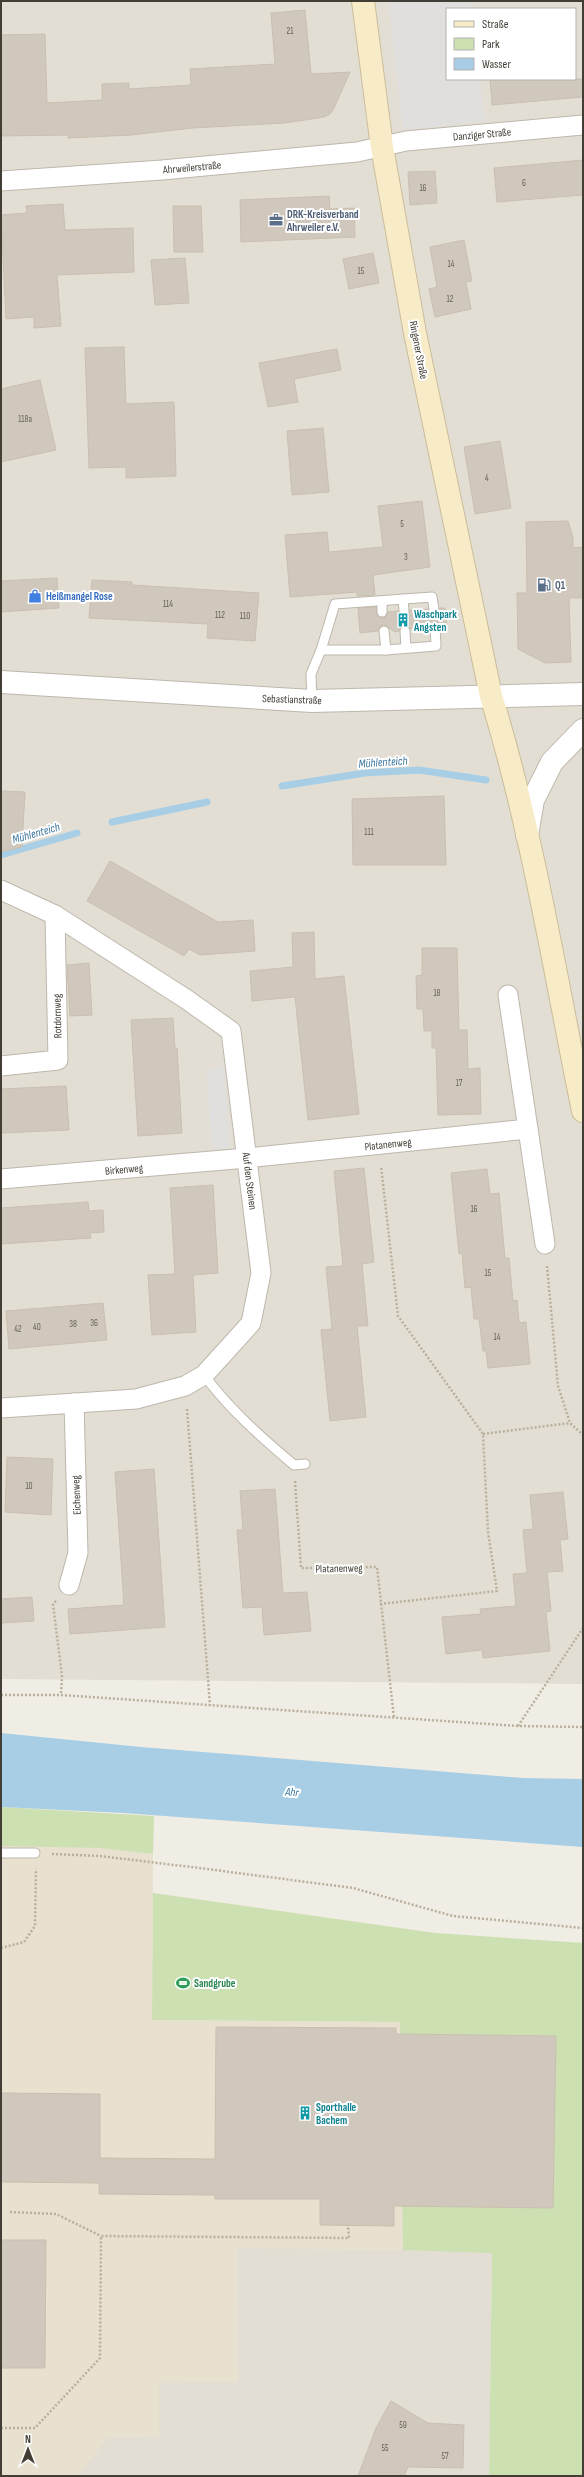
<svg xmlns="http://www.w3.org/2000/svg" width="584" height="2477" viewBox="0 0 584 2477" font-family="'Sofia Sans Condensed',sans-serif">
<style>
.residential{fill:#e3ded4;fill-rule:evenodd}
.education{fill:#e8e1d0}
.green{fill:#cce0b2}
.parking{fill:#e1dfdd}
.water{fill:#a8cee6}
.lines{fill:none;stroke-linecap:round;stroke-linejoin:round}
.stream{stroke:#a8cee6;stroke-width:7}
.building{fill:#d0c8bc;stroke:#cabfb0}
.service-casing{stroke:#bdb7ac;stroke-width:11}
.minor-casing{stroke:#bdb7ac;stroke-width:21}
.tertiary-casing{stroke:#bdb7ac;stroke-width:24}
.secondary-casing{stroke:#cbbd99;stroke-width:24}
.path{stroke:#baaf9c;stroke-width:2.5;stroke-dasharray:2 2;stroke-linecap:butt}
.service{stroke:#fff;stroke-width:9}
.minor{stroke:#fff;stroke-width:19}
.tertiary{stroke:#fff;stroke-width:22}
.secondary{stroke:#f7ebc8;stroke-width:22}
.labels{text-anchor:middle;stroke-width:4;stroke-linejoin:round;paint-order:stroke}
.number-label{font-size:9px;fill:#666057}
.street-label{font-size:11px;fill:#423d35;stroke:#fff}
.service-label{font-size:11px;font-weight:bold;fill:#4e5e75;stroke:#fff;text-anchor:start}
.shop-label{font-size:11px;font-weight:bold;fill:#366cbe;stroke:#fff;text-anchor:start}
.culture-label{font-size:11px;font-weight:bold;fill:#0d838f;stroke:#fff;text-anchor:start}
.leisure-label{font-size:11px;font-weight:bold;fill:#27864d;stroke:#fff;text-anchor:start}
.water-label{font-size:12px;font-style:italic;fill:#3c77a0;stroke:#fff}
</style>
<rect width="100%" height="100%" fill="#f0ede5"/>
<g class="residential">
<path d="M1 1H583V1684L1 1679ZM447 9H575V79H447Z"/>
<path d="M1 1846 101 1848 153 1854 152 2020 492 2253 489 2476H1Z"/>
</g>
<path class="education" d="M1 1846 101 1848 153 1854 152 2020 400 2022 403 2250 237 2248 238 2382 159 2383V2437L108 2438 77 2476H1Z"/>
<g class="green">
<path d="M1 1807 154 1816 153 1854 101 1848 1 1846Z"/>
<path d="M153 1893 435 1933 583 1943V2476H489L492 2253 403 2250 400 2022 152 2020Z"/>
</g>
<g class="parking">
<path d="M388 1H471L472 9H447V79H480L485 121 403 130Z"/>
<path d="M224 1067 230 1148 212 1149 206 1069Z"/>
</g>
<path class="water" d="M1 1733 141 1747 523 1778 583 1779V1847L124 1813 1 1807Z"/>
<g class="lines">
<g class="stream">
<path d="M282 786 365 773 419 770 486 780"/>
<path d="M112 822 207 802"/>
<path d="M1 855 77 833"/>
</g>
</g>
<g class="building">
<path d="M305 10 311 74 350 72 334 108 330 114 324 117 285 123 193 128 131 135 68 138V135L1 136V35L45 34 47 103 102 100V84L129 83V89L191 85 190 69 275 64 271 13Z"/>
<path d="M490 79H583V97L492 105Z"/>
<path d="M583 160V195L497 202 494 168Z"/>
<path d="M435 171 437 203 410 205 408 172Z"/>
<path d="M329 196 330 209 354 208 355 237 241 242 240 200Z"/>
<path d="M63 204 65 230 133 228 134 272 57 275 61 326 34 328V317L6 319 1 215 27 213 26 206Z"/>
<path d="M173 206H201L203 252H174Z"/>
<path d="M464 240 472 281 466 282 471 309 435 317 429 289 437 287 430 247Z"/>
<path d="M373 253 379 283 349 289 343 259Z"/>
<path d="M185 258 189 303 155 305 151 260Z"/>
<path d="M124 347 126 404 174 402 176 476 126 478V467L89 468 85 348Z"/>
<path d="M337 349 341 370 294 379 298 402 268 407 259 363Z"/>
<path d="M40 380 56 450 1 462V389Z"/>
<path d="M323 428 329 492 292 495 287 431Z"/>
<path d="M500 441 511 508 475 514 464 447Z"/>
<path d="M422 501 430 567 373 575 375 595 357 596V592L290 597 285 535 327 532 329 552 383 547 378 506Z"/>
<path d="M568 521 573 537V548L583 547V598H569L571 662 545 663 518 649 517 593H527L526 522Z"/>
<path d="M57 578 59 608 1 612V581Z"/>
<path d="M92 580 132 582V585L259 593 255 641 207 638 208 624 89 618Z"/>
<path d="M376 607 377 615 382 618 385 617 388 612 398 611 404 617 408 616 410 610 428 609 430 613 435 615 440 608H445L447 626 441 627 438 622 434 621 429 627 412 629 413 630 404 625 399 631 395 632 384 625 380 626 378 631 360 633 358 608Z"/>
<path d="M1 791 25 792 22 847 1 852Z"/>
<path d="M444 796 446 865H353L352 799Z"/>
<path d="M110 861 218 922 253 920 255 951 200 955 189 949 184 956 87 901Z"/>
<path d="M314 932 315 979 344 976 359 1114 308 1120 295 997 252 1001 250 971 293 967 292 933Z"/>
<path d="M422 948H457L459 1030H467L468 1069 480 1068 481 1114 438 1115 436 1048H432V1031H424L423 1009H417L416 976 422 975Z"/>
<path d="M89 963 92 1015 70 1016 67 965Z"/>
<path d="M173 1018 175 1048H177L182 1133 138 1136 131 1020Z"/>
<path d="M66 1086 69 1130 1 1133V1089Z"/>
<path d="M364 1168 374 1262 362 1264 368 1326H357L366 1417 330 1421 321 1330 332 1329 326 1267 343 1266 334 1171Z"/>
<path d="M487 1169 490 1194 499 1193 505 1258H509L513 1301 517 1300 519 1323 526 1322 530 1364 488 1368 486 1351H483L479 1319H474L471 1287 465 1288 462 1253 459 1254 451 1173Z"/>
<path d="M213 1185 218 1273 193 1275 196 1332 152 1335 148 1275 175 1274 170 1188Z"/>
<path d="M88 1202 89 1211 103 1210 104 1232 90 1233 91 1238 1 1244V1208Z"/>
<path d="M103 1303 107 1340 9 1349 6 1311Z"/>
<path d="M7 1457 53 1459 51 1515 5 1512Z"/>
<path d="M154 1469 165 1627 70 1634 68 1609 124 1605 115 1472Z"/>
<path d="M275 1489 283 1593 307 1592 311 1631 264 1635 262 1607 243 1608 237 1530H243L240 1491Z"/>
<path d="M563 1492 568 1539 560 1540 563 1571 547 1572 551 1611 546 1612 550 1651 483 1658 482 1650 446 1654 442 1617 481 1614 480 1609 516 1606 513 1574 527 1573 523 1530 533 1529 530 1495Z"/>
<path d="M32 1597 34 1621 1 1623V1599Z"/>
<path d="M216 2027 396 2028V2034L556 2036 553 2208 394 2206V2226L320 2225V2199H215V2195L99 2194V2183L1 2182V2093L100 2094V2158L215 2159Z"/>
<path d="M1 2240H46L45 2368H1Z"/>
<path d="M391 2401 428 2423 464 2425 463 2468 408 2467 404 2476H358L376 2428Z"/>
</g>
<g class="lines">
<g class="service-casing">
<g id="service">
<path d="M403 599 404 611"/>
<path d="M382 601V612"/>
<path d="M434 609 432 597 335 604 321 650H386L436 646 435 627"/>
<path d="M384 631 386 650"/>
<path d="M405 631 406 648"/>
<path d="M312 701 311 674 321 650"/>
<path d="M204 1375C230 1410 261 1437 294 1465L305 1464"/>
<path d="M1 1853H35"/>
</g>
</g>
<g class="minor-casing">
<g id="minor">
<path d="M1 181 162 170 357 152 406 141 583 125"/>
<path d="M1 890 55 915 186 999 231 1031 261 1273 251 1323 204 1375 185 1386 136 1399 1 1408"/>
<path d="M508 995 528 1129"/>
<path d="M1 1066 58 1060 55 915"/>
<path d="M1 1179 247 1158 528 1129 545 1244"/>
<path d="M69 1585 78 1553 74 1403"/>
</g>
</g>
<g class="tertiary-casing">
<g id="tertiary">
<path d="M1 682 312 701 583 694"/>
<path d="M527 835 533 800 552 762 583 730"/>
</g>
</g>
<g class="secondary-casing">
<path id="secondary" d="M363 1 382 147 415 333 491 696C532 829 555 974 583 1111"/>
</g>
<g class="path">
<path d="M547 1266 558 1386 570 1423 583 1435"/>
<path d="M187 1409 210 1705"/>
<path d="M483 1434 570 1423"/>
<path d="M295 1481 301 1568 377 1567 394 1718"/>
<path d="M56 1601 53 1604 62 1676 61 1695"/>
<path d="M380 1604 497 1591 488 1532 483 1434 398 1316 381 1166"/>
<path d="M1 1695H61L518 1726 583 1727"/>
<path d="M518 1726 583 1628"/>
<path d="M52 1854 100 1856 199 1868 353 1888 453 1916 583 1928"/>
<path d="M1 1948 24 1942 35 1926 36 1869"/>
<path d="M10 2212 56 2214 101 2236"/>
<path d="M1 2428H35L100 2358 101 2236 349 2238 348 2225"/>
</g>
<use href="#service" class="service"/>
<use href="#minor" class="minor"/>
<use href="#tertiary" class="tertiary"/>
<use href="#secondary" class="secondary"/>
</g>
<defs>
<g id="office-bare" transform="scale(1.08)"><path d="M-6-3h4V-5.5h4V-3h4V5H-6ZM-1-4.5V-3h2v-1.5ZM-6 0V1H6V0Z" fill="#5c6f8a" stroke="#fff" stroke-width="2.5" paint-order="stroke"/></g>
<g id="fuel-bare" transform="scale(1.08)"><path d="M-5.5-6h7V0h2V4h1.3V-2.5L3-4.5l.8-.8L6-3V5H2.5V1h-1V6h-7ZM-4.2-4.7v3.2H.2V-4.7Z" fill="#5c6f8a" stroke="#fff" stroke-width="2.5" paint-order="stroke"/></g>
<g id="shop-bare" transform="scale(1.08)"><path d="M-5-2.5h2.3a2.7 3.5 0 0 1 5.4 0H5L5.5 6h-11ZM-1.5-2.5h3a1.5 2.3 0 0 0-3 0Z" fill="#3f7fe0" stroke="#fff" stroke-width="2.5" paint-order="stroke"/></g>
<g id="building-bare" transform="scale(1.08)"><path d="M-4-6H4V6H1V3H-1V6H-4ZM-2.5-4.3h1.7v1.8h-1.7ZM.8-4.3h1.7v1.8H.8ZM-2.5-1h1.7V.8h-1.7ZM.8-1h1.7V.8H.8Z" fill="#0f9aa8" stroke="#fff" stroke-width="2.5" paint-order="stroke"/></g>
<g id="stadium-bare" transform="scale(1.08)"><path d="M0-5a6.5 5 0 1 0 0 10a6.5 5 0 1 0 0-10ZM-3.5-1.8h7v3.6h-7Z" fill="#2e9e5b" stroke="#fff" stroke-width="2.5" paint-order="stroke"/></g>
</defs>
<g fill-rule="evenodd">
<use href="#office-bare" x="276" y="220"/>
<use href="#fuel-bare" x="544" y="585"/>
<use href="#shop-bare" x="35" y="596"/>
<use href="#building-bare" x="403" y="620"/>
<use href="#stadium-bare" x="183" y="1983"/>
<use href="#building-bare" x="305" y="2113"/>
</g>
<g class="labels">
<g class="number-label">
<text x="290" y="34">21</text>
<text x="524" y="186">6</text>
<text x="423" y="191">16</text>
<text x="451" y="267">14</text>
<text x="361" y="274">15</text>
<text x="450" y="302">12</text>
<text x="25" y="422">118a</text>
<text x="487" y="481">4</text>
<text x="402" y="527">5</text>
<text x="406" y="560">3</text>
<text x="168" y="607">114</text>
<text x="220" y="618">112</text>
<text x="245" y="619">110</text>
<text x="369" y="835">111</text>
<text x="437" y="996">18</text>
<text x="459" y="1086">17</text>
<text x="474" y="1212">16</text>
<text x="488" y="1276">15</text>
<text x="94" y="1326">36</text>
<text x="73" y="1327">38</text>
<text x="37" y="1330">40</text>
<text x="18" y="1332">42</text>
<text x="497" y="1340">14</text>
<text x="29" y="1489">10</text>
<text x="403" y="2428">59</text>
<text x="385" y="2451">55</text>
<text x="445" y="2459">57</text>
</g>
<g class="street-label">
<text transform="translate(482 134) rotate(-5)" y="4">Danziger Straße</text>
<text transform="translate(192 167) rotate(-5)" y="4">Ahrweilerstraße</text>
<text transform="translate(419 350) rotate(79)" y="4">Ringener Straße</text>
<text transform="translate(292 699) rotate(2)" y="4">Sebastianstraße</text>
<text transform="translate(57 1016) rotate(-91)" y="4">Rotdornweg</text>
<text transform="translate(388 1144) rotate(-6)" y="4">Platanenweg</text>
<text transform="translate(124 1169) rotate(-5)" y="4">Birkenweg</text>
<text transform="translate(250 1181) rotate(83)" y="4">Auf den Steinen</text>
<text transform="translate(76 1495) rotate(-92)" y="4">Eichenweg</text>
<text transform="translate(339 1568) rotate(-1)" y="4">Platanenweg</text>
</g>
<g class="service-label">
<text x="287" y="218">DRK-Kreisverband<tspan x="287" dy="13">Ahrweiler e.V.</tspan></text>
<text x="555" y="589">Q1</text>
</g>
<g class="shop-label">
<text x="46" y="600">Heißmangel Rose</text>
</g>
<g class="culture-label">
<text x="414" y="618">Waschpark<tspan x="414" dy="13">Angsten</tspan></text>
<text x="316" y="2111">Sporthalle<tspan x="316" dy="13">Bachem</tspan></text>
</g>
<g class="leisure-label">
<text x="194" y="1987">Sandgrube</text>
</g>
<g class="water-label">
<text transform="translate(383 762) rotate(-4)" y="4">Mühlenteich</text>
<text transform="translate(36 833) rotate(-16)" y="4">Mühlenteich</text>
<text transform="translate(292 1792) rotate(5)" y="4">Ahr</text>
</g>
</g>
<rect width="584" height="2477" fill="none" stroke="#423d35" stroke-width="4"/>
<rect x="446" y="8" width="130" height="72" fill="#ffffff" stroke="#b3b1ae"/>
<rect x="454" y="21" width="20" height="6" fill="#f7ebc8" stroke="#b3b1ae"/>
<text x="482" y="28" font-size="12" fill="#423d35">Straße</text>
<rect x="454" y="38" width="20" height="12" fill="#cce0b2" stroke="#b3b1ae"/>
<text x="482" y="48" font-size="12" fill="#423d35">Park</text>
<rect x="454" y="58" width="20" height="12" fill="#a8cee6" stroke="#b3b1ae"/>
<text x="482" y="68" font-size="12" fill="#423d35">Wasser</text>
<g transform="translate(28 2449)" stroke="#ffffff" stroke-width="3" paint-order="stroke">
<path d="M0-3L7 15L0 10L-7 15Z" fill="#423d35"/>
<text y="-6" font-size="11" font-weight="bold" text-anchor="middle" fill="#423d35">N</text>
</g>
</svg>
